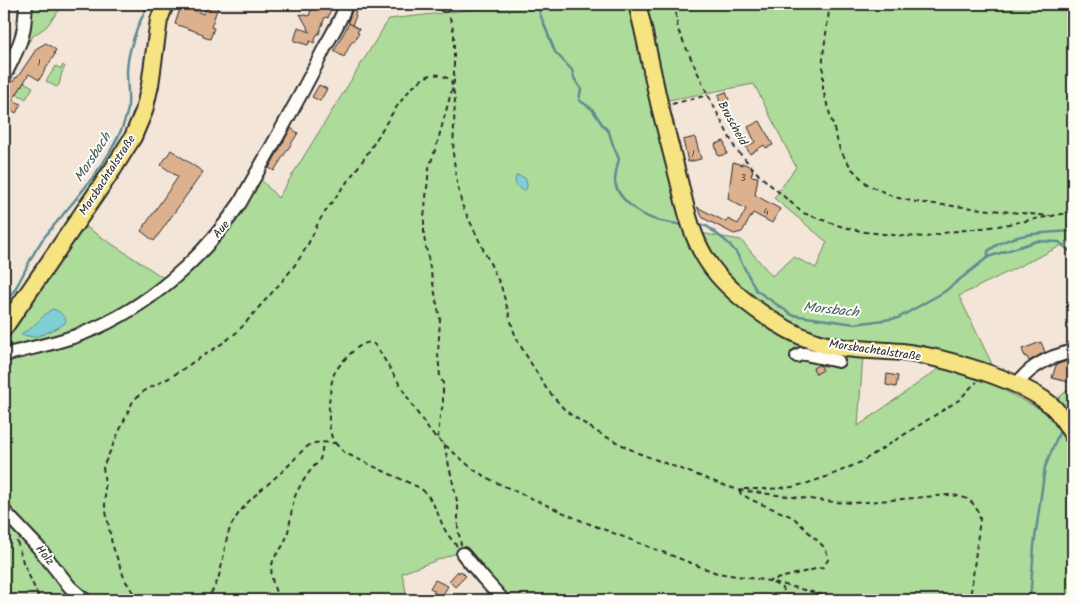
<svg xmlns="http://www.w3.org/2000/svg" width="1077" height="604" viewBox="0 0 1077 604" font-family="Kalam,sans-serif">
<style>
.green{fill:#addb9a;stroke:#6c8362;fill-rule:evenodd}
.water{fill:#7ecfd6;stroke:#5d8d92}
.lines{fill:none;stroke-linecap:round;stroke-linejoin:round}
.stream{stroke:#5d8d92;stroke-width:2.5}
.building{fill:#ddb08e;stroke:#2b2b2b}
.minor-casing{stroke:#2b2b2b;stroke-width:16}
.major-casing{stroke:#2b2b2b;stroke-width:20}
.path{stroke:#2b2b2b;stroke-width:2;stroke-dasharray:5 4;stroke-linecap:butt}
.minor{stroke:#fdfcf7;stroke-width:12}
.major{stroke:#f6e381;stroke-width:16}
.labels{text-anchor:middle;stroke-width:4;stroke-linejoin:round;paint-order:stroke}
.number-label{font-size:10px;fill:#584c44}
.street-label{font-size:12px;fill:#2b2b2b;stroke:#fdfcf7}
.water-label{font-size:14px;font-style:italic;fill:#445c5e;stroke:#fdfcf7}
</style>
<rect width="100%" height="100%" fill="#f3e5d8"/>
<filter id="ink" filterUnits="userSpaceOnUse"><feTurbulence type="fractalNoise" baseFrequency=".02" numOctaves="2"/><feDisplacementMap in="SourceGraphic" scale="10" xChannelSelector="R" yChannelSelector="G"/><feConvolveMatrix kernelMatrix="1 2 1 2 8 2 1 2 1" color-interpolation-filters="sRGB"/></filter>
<g filter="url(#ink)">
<g class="green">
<path d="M29 4H64L46 27 34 35 14 62Z"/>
<path d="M476 4H1073V240L959 296 1005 391 1044 411 1073 385V600H502L462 551 402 573 408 600H90L78 590 69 600H4V333L80 223 167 280 205 250 257 175 278 198 389 19 477 9ZM754 84 796 167 774 198 827 242 816 268 794 257 772 276 741 240 688 231 653 103ZM863 355 903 360 941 367 858 426Z"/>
<path d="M63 65 65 67 62 72 59 85 56 87 46 81 56 66 61 69Z"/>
<path d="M24 82 33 87 26 99 17 94Z"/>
</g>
<g class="water">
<path d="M517 175 525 178 527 184V188L525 190H522C516 187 513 181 517 175Z"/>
<path d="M52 309C57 309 63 315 66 319L65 323 59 327 44 334 35 337 21 335 22 333C34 329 41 316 52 309Z"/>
</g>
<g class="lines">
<g class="stream">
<path d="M537 4 540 14 555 52 572 70 574 78 581 89 579 100 592 109 602 124 609 132 613 145 619 159C617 167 615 174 615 182 617 198 639 214 653 219 662 222 673 223 683 225"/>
<path d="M696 223H697L708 227 727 242 736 252 756 290 792 315 855 324 898 318 944 292 988 257 1037 241 1059 242 1073 254"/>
<path d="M988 257V251C1011 232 1045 233 1073 231"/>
<path d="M4 303C19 289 27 262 39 245 46 233 57 223 65 212 88 185 118 148 127 113 130 104 127 83 127 72 127 51 139 21 149 4"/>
<path d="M1068 414 1073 406"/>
<path d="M1030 600 1034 546 1045 467 1061 428"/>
</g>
</g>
<g class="building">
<path d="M211 4H219L211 27 214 28 210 39 203 37V34L175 24 181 6 204 14 205 10 209 11Z"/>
<path d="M313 4H332L328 18 325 17 319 34H317L314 43 310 41 308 45 294 41 298 27 310 32 300 14 309 16Z"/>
<path d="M354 4H358L355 15 356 16 352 25 348 22Z"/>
<path d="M349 23 359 29 357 32 359 33 354 42 352 41 344 57 334 51Z"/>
<path d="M46 43 56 50 54 53 55 54 39 80 29 74 13 100 21 104 16 113 4 105V85L8 84 11 81 13 82 16 77 17 78 37 48Z"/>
<path d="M319 85 327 89 320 101 312 97Z"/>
<path d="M726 92 729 100 720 103 718 95Z"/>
<path d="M760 121 773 145 766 148 764 145 750 154 746 147 755 142 748 127Z"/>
<path d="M291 128 298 133 274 171 269 168Z"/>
<path d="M695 137 701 159 688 162 683 140Z"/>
<path d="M724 141 727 154 718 156 715 144Z"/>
<path d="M171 150 203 172 154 241 141 231 178 177 161 165Z"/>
<path d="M733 162 742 165V163L749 166 753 170 751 176 758 177 755 195 780 209 772 223 753 213 742 232 734 234 703 218 697 207 726 222 728 219 738 224 746 209 728 199Z"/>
<path d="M1041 342 1045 352 1029 361 1027 357H1025L1022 349Z"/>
<path d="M1067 361 1073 363V383L1052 378 1056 365Z"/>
<path d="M818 365 821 366 823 370 816 374 813 368Z"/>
<path d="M887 374 898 376 896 387 886 385Z"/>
<path d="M458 571 459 573 461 571 466 576 455 587 449 581Z"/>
<path d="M435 580 448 586 441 598 433 593 435 591 430 588Z"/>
</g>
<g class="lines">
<g class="minor-casing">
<g id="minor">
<path d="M444 4 445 5"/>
<path d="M4 77C10 64 18 50 22 36 25 26 25 15 26 4"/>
<path d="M4 355C30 348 59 343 84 333 148 308 202 259 240 203 267 154 296 106 321 55 329 38 341 22 346 4"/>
<path d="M797 356 801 354H805L838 361"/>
<path d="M1017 385C1025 372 1037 364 1051 358 1058 355 1066 354 1073 350"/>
<path d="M4 511 38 547 70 587 85 600"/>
<path d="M463 554 484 579 503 600"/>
</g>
</g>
<g class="major-casing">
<g id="major">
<path d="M637 4C646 38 652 73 660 107 666 130 672 154 678 177 685 205 691 237 708 262 729 294 780 330 816 342 844 351 874 349 902 352 943 357 1020 379 1051 405 1060 413 1067 425 1073 436"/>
<path d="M4 328 113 169 133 137 144 111 150 85 157 34 159 20 165 4"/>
</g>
</g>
<g class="path">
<path d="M677 4 676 16 678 30 708 95 735 148 759 175 803 213 840 226 865 232 903 236 926 237 949 232 998 226 1073 212"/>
<path d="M830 4 823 56V90L840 150 852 169 867 184 894 197 916 202 991 210 1050 216"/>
<path d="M672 104 708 95"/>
<path d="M438 438 440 415 443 405V383L440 376 438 355 440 319 424 237V218L429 168 437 144 454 82V35L452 23 448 14"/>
<path d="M335 443 345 453 420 488C432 497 437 512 443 526 446 533 452 540 457 546"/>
<path d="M444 444 458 505V529L461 545"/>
<path d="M744 489H769L792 487 808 483 829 476 861 462 959 400 973 385 977 382"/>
<path d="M739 490 741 494 754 501 788 515 795 519 825 548 828 556V560L823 567 769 581"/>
<path d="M17 541 23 562 40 600"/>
<path d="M773 583 782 588 791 600"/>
<path d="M1045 597H1073"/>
<path d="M138 600 125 580 112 544 105 506V486L103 467 133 401C144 389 154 386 167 379 176 374 185 368 193 362 208 353 224 343 237 332 245 324 252 315 260 306 277 287 296 267 308 244 312 237 315 230 318 223 333 198 353 176 369 151 382 131 404 88 426 77 435 72 442 75 451 80L455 98 453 153 457 183 462 205 501 286 514 332 520 345 546 388 564 409 570 414 597 432 638 453 729 487 739 490 769 494 834 502 855 503 948 495C965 496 976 500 980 519L970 600"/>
<path d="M204 600C225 584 221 548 231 526 244 500 270 484 289 465 296 458 303 448 312 444 319 441 328 443 335 443 325 431 329 388 334 374 338 365 361 339 372 343 375 344 376 347 378 349L414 408 431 433 474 470 495 482 582 521 717 573 769 581 812 592 838 600"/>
<path d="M279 600C273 586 267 569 276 555 281 549 285 543 287 535 292 520 290 504 298 490 302 482 308 474 313 467 315 465 317 464 319 461 322 456 322 448 323 442"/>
</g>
<use href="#minor" class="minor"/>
<use href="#major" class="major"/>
</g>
</g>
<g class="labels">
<g class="number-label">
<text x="39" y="66">1</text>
<text x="693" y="157">1</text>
<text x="743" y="181">3</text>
<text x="766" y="215">4</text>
</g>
<g class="street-label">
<text transform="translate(733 123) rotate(61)" y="4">Bruscheid</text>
<text transform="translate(107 175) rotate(-57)" y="4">Morsbachtalstraße</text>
<text transform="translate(221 229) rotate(-50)" y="4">Aue</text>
<text transform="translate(875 350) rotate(8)" y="4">Morsbachtalstraße</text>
<text transform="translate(45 555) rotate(51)" y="4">Holz</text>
</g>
<g class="water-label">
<text transform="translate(92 157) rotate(-57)" y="5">Morsbach</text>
<text transform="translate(831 309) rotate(6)" y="5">Morsbach</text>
</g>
</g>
<rect width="1077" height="604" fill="none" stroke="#fdfcf7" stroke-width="20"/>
<rect x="10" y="10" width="1057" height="584" fill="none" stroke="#2b2b2b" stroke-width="2" filter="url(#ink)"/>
</svg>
